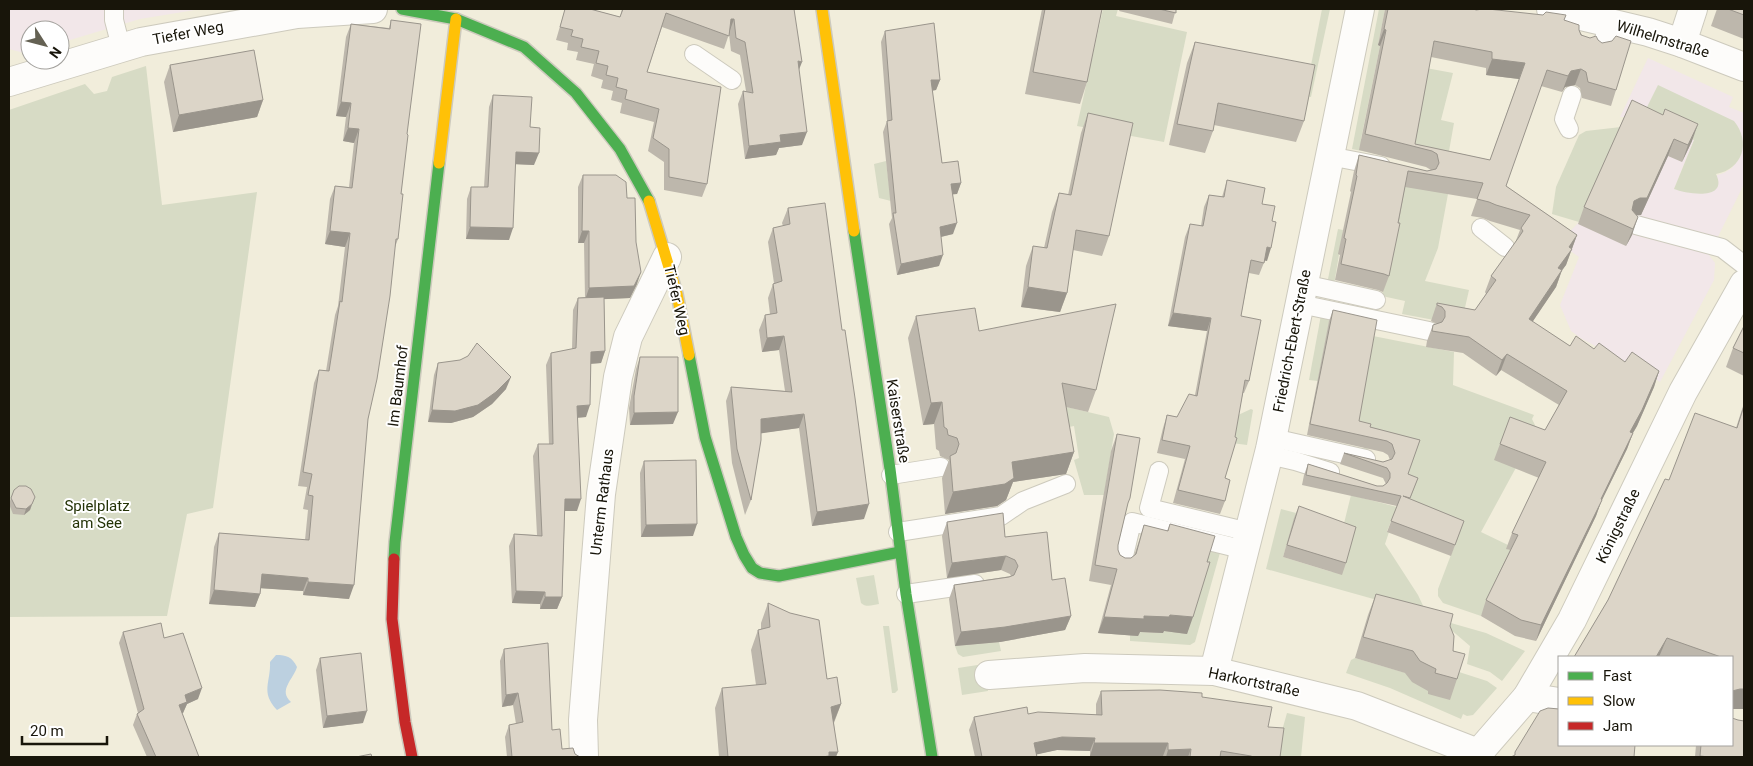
<svg xmlns="http://www.w3.org/2000/svg" width="1753" height="766" viewBox="0 0 1753 766" font-family="Roboto,sans-serif">
<style>
.commercial{fill:#f2e7e9;fill-rule:evenodd}
.green{fill:#d7dbc5}
.water{fill:#bcd0e0}
.lines{fill:none;stroke-linecap:round;stroke-linejoin:round}
.lane-casing{stroke:#cdcabd;stroke-width:20}
.street-casing{stroke:#cdcabd;stroke-width:30}
.fast-casing{stroke:#cdcabd;stroke-width:14}
.slow-casing{stroke:#cdcabd;stroke-width:14}
.jam-casing{stroke:#cdcabd;stroke-width:14}
.lane{stroke:#fdfcfa;stroke-width:18}
.street{stroke:#fdfcfa;stroke-width:28}
.fast{stroke:#4caf50;stroke-width:11}
.slow{stroke:#ffc107;stroke-width:11}
.jam{stroke:#c62828;stroke-width:11}
.wall{fill:#bdb7ac;fill-rule:evenodd}
.shaded-wall{fill:#9a958c}
.building{fill:#dcd5c8;stroke:#9a958c;fill-rule:evenodd}
.labels{text-anchor:middle;stroke-width:4;stroke-linejoin:round;paint-order:stroke}
.street-label{font-size:15px;fill:#18150a;stroke:#fff}
.park-label{font-size:15px;fill:#243307;stroke:#fff}
</style>
<rect width="100%" height="100%" fill="#f1eddb"/>
<g class="commercial">
<path d="M9 9H201L140 19 60 43V30H30V51L24 53 9 49Z"/>
<path d="M1648 58 1733 97 1729 107 1744 113V184L1709 255 1715 263 1714 280 1660 382 1630 364 1582 339 1571 331 1560 305 1579 257 1559 243 1579 222 1625 117H1620ZM1643 115 1742 153 1732 168 1724 173 1674 189 1694 140Z"/>
</g>
<g class="green">
<path d="M1103 9H1118L1116 16 1187 32 1164 142 1077 126Z"/>
<path d="M1322 9H1330L1311 97 1305 96Z"/>
<path d="M1379 9H1385L1378 45 1380 46 1361 139 1411 148 1426 68 1453 73 1441 120 1454 123 1446 168 1352 149Z"/>
<path d="M146 66 162 205 257 192 213 508 187 514 167 616 9 617V110L85 84 94 94 107 91 112 77Z"/>
<path d="M1658 85 1734 121C1751 142 1743 169 1716 174 1729 201 1687 194 1674 189L1694 140 1643 115Z"/>
<path d="M1621 127 1579 222 1552 214 1556 187 1579 135 1586 131Z"/>
<path d="M886 161 891 201 879 198 874 164Z"/>
<path d="M1404 181 1448 194 1438 248 1425 281 1469 290 1461 325 1402 314 1405 301 1382 296Z"/>
<path d="M1338 229 1343 230 1334 285 1327 284Z"/>
<path d="M1321 315 1330 317 1318 381 1309 380Z"/>
<path d="M1373 336 1454 352 1453 385 1534 415 1532 419 1537 429 1481 532 1508 545 1507 549 1534 559 1500 575 1481 616 1443 603 1438 596V589L1460 531 1406 510 1387 443 1363 450 1367 435 1355 432Z"/>
<path d="M1054 404 1109 417 1114 434 1104 495H1084L1074 460 1079 458 1074 426 1059 429Z"/>
<path d="M1251 409 1253 410 1247 445 1232 443 1236 416Z"/>
<path d="M1351 495 1397 507 1387 531 1389 532 1385 544 1418 595 1427 614 1266 569 1281 509 1296 513 1283 557 1332 572Z"/>
<path d="M1212 548 1221 549 1195 642 1190 645 1130 641V635L1138 632 1163 633 1164 631 1187 633 1205 556 1209 557Z"/>
<path d="M874 575 879 604C873 605 866 608 861 603L856 578Z"/>
<path d="M1444 621 1486 633 1525 651 1502 681 1490 672 1467 664 1470 646 1443 623Z"/>
<path d="M883 626H889L898 690 895 693H892Z"/>
<path d="M999 642 1001 651 963 657 958 654 955 646Z"/>
<path d="M1355 658 1409 674 1459 672 1487 681 1497 688 1473 715 1467 716 1463 714 1461 719 1390 688 1346 673 1351 660Z"/>
<path d="M984 664 988 691 962 695 958 668Z"/>
<path d="M1287 713 1305 717 1301 757H1277L1279 741Z"/>
</g>
<path class="water" d="M276 655C287 655 292 657 297 667 293 680 278 690 291 702L277 710C260 692 271 682 270 662Z"/>
<g class="lines">
<g class="lane-casing">
<g id="lane">
<path d="M114 9V20L121 47"/>
<path d="M1600 49 1610 23"/>
<path d="M694 54 732 80"/>
<path d="M1569 129 1564 119 1572 95"/>
<path d="M1329 156 1381 166"/>
<path d="M1636 225 1722 248 1744 265"/>
<path d="M1481 228 1505 247"/>
<path d="M1304 284 1376 300"/>
<path d="M1300 304 1429 331"/>
<path d="M1273 438 1366 459"/>
<path d="M1269 455 1295 461 1330 472"/>
<path d="M1159 471 1149 508 1249 532"/>
<path d="M891 475 941 467"/>
<path d="M898 532 1001 516 1023 501 1066 484"/>
<path d="M1122 564 1132 522 1245 550"/>
<path d="M906 594 975 584"/>
</g>
</g>
<g class="street-casing">
<g id="street">
<path d="M1551 9 1648 32 1682 43 1744 67"/>
<path d="M1682 43 1693 9"/>
<path d="M9 82 141 42 297 14 373 9"/>
<path d="M1214 671 1270 449 1360 9"/>
<path d="M989 675 1085 668 1214 671 1357 706 1478 753"/>
<path d="M1527 697 1559 702"/>
<path d="M584 757 583 720 601 494 618 377 628 337 667 257"/>
<path d="M1475 757 1527 697 1572 620 1683 392 1744 284"/>
</g>
</g>
<g class="fast-casing">
<g id="fast">
<path d="M402 9 456 19 524 47 576 93 620 149 649 201"/>
<path d="M854 231 890 469 906 594 932 757"/>
<path d="M689 355 705 437 736 537 744 555 752 568 760 573 779 576 900 552"/>
<path d="M394 559 395 542 439 163"/>
</g>
</g>
<g class="slow-casing">
<g id="slow">
<path d="M822 9 854 231"/>
<path d="M439 163 456 19"/>
<path d="M649 201 677 294 689 355"/>
</g>
</g>
<g class="jam-casing">
<path id="jam" d="M394 559 392 619 405 722 412 757"/>
</g>
<use href="#lane" class="lane"/>
<use href="#street" class="street"/>
<use href="#fast" class="fast"/>
<use href="#slow" class="slow"/>
<use href="#jam" class="jam"/>
</g>
<g class="wall">
<path d="M565 9H590L620 17 622 9H794L799 70 802 145 779 148 776 155 745 159 738 104 743 91H746L740 55 731 51 729 34 724 49 662 27 647 72 707 184 702 197 664 190V162L648 151 654 122 620 113 622 103 611 100 613 91 601 88 603 80 591 76 594 64 576 60 578 52 567 50 568 43 556 40Z"/>
<path d="M1042 9H1102L1087 82 1080 104 1025 94Z"/>
<path d="M1120 9H1176L1172 24 1119 11Z"/>
<path d="M1385 9H1474L1476 10 1564 20 1579 30 1616 90 1611 106 1582 98 1580 88 1575 85 1565 87 1562 92 1541 86 1506 186 1577 235 1566 265 1562 270 1556 287 1532 322 1570 346 1594 349 1625 362 1659 371 1654 387 1637 426 1633 433 1627 449 1601 502 1596 516 1536 641 1515 636 1481 616 1486 600 1510 550 1506 549 1512 533 1539 478 1494 460 1510 417 1545 430 1559 405 1501 370 1496 376 1463 353 1426 347 1427 341 1433 325 1437 324 1431 321 1437 303 1475 310 1486 294 1485 292 1491 276 1515 243 1520 230 1490 221 1483 218 1471 216 1477 199 1405 187 1389 276 1383 292 1378 290 1335 280 1340 255 1338 254 1351 192 1350 191 1354 171 1359 155 1427 171 1431 170 1426 167 1359 150 1380 46 1378 45ZM1431 57 1486 68V75L1519 79 1490 160 1415 144Z"/>
<path d="M1717 9H1744V39L1711 26Z"/>
<path d="M391 20 407 134 401 194 398 239 395 247 368 419 349 599 303 595V591L261 588 260 594 255 607 209 604 214 547 219 533 305 540 308 510 303 509 307 487 298 486 314 383 319 370 326 371 335 315 338 306 345 247 325 244 330 199 335 186 349 187 354 143 343 141 346 117 336 116 346 37 351 24 389 28Z"/>
<path d="M885 31 940 80 936 90 932 91 942 163 961 183 957 194H953V234L941 237 939 266 897 275 889 224 892 218 883 132 887 121 881 42Z"/>
<path d="M1195 42 1304 121 1296 142 1214 125 1213 131 1205 153 1169 145 1187 63Z"/>
<path d="M170 65 263 100 257 117 173 132 164 82Z"/>
<path d="M493 95 530 127 534 165 515 164 509 240 466 239 467 199 471 187H484L489 107Z"/>
<path d="M1632 100 1692 141 1682 162 1668 156 1641 215H1636L1632 235 1626 246 1578 224 1584 207Z"/>
<path d="M1088 113 1109 236 1102 256 1073 250 1067 293 1060 312 1021 307 1026 266 1033 246 1044 248 1052 212 1059 193 1068 195 1081 133Z"/>
<path d="M583 175 627 198 636 242 637 284 630 298 604 299 605 351 601 363 591 364 586 417 577 418V511H565L562 597 557 609H540V604L512 603 509 546 514 534 537 535 533 456 538 444H549L546 365 551 353 572 349 573 310 578 298 585 297 584 243H578V187Z"/>
<path d="M1227 180 1262 204 1267 261 1265 260 1259 275 1249 273 1241 316 1249 381 1244 393H1243L1225 478V501L1220 514 1173 503 1185 459 1157 453 1163 428 1167 415 1177 417 1195 395 1207 331 1168 326 1185 237 1190 224 1201 226 1204 207 1209 195 1222 197Z"/>
<path d="M788 208 864 519 812 526 799 428 761 433 751 500 745 515 732 463 726 401 731 387 785 391 779 350 762 352 759 330 765 315 770 314 768 298 773 284 774 283 768 242 773 228 783 226 782 223Z"/>
<path d="M1333 310 1359 421 1370 427 1420 440 1408 474 1418 478 1410 499 1464 521 1451 556 1387 532 1397 506 1302 485 1304 475 1308 464 1377 486H1383L1386 484 1383 478 1340 464 1344 453 1383 462 1390 460 1388 455 1383 452 1307 435 1329 321Z"/>
<path d="M916 316 979 331 1096 390 1088 412 1066 407 1074 452 1066 474 1013 482 1006 500 997 506 945 514 942 478 949 460 940 456 939 451 936 449 934 424 923 425 908 338Z"/>
<path d="M1744 326V376L1726 367 1733 348Z"/>
<path d="M640 357 673 424 630 425 629 408 636 369Z"/>
<path d="M438 363 506 389 492 404 473 417 451 423 428 422 434 375Z"/>
<path d="M1744 403V709L1733 708 1732 657H1574L1608 600 1669 480 1736 428Z"/>
<path d="M1117 434 1126 511 1118 545V550L1120 555 1125 558H1131L1134 556 1144 525 1167 531 1170 524 1207 562 1187 634 1164 631 1163 633 1140 632 1138 636 1098 633 1111 585 1089 581 1111 451Z"/>
<path d="M644 461 693 536 641 537 640 473Z"/>
<path d="M14 490 35 497 30 510 24 515 13 514 9 504Z"/>
<path d="M1299 506 1346 563 1342 575 1283 557 1294 518Z"/>
<path d="M947 522 1005 537 1052 580 1071 616 1065 630 1000 642 955 646 949 599 954 585 1011 576 1010 574 1001 570 947 578 942 536Z"/>
<path d="M1376 594 1450 626 1457 679 1450 700 1428 694V691L1412 682 1405 673 1355 658 1368 615Z"/>
<path d="M768 603 827 679 841 704 834 723 836 757H719L715 708 722 688 756 685 751 650 758 630 761 629V623Z"/>
<path d="M123 632 164 638 198 699 187 704 183 713H182L199 757H147L133 725 137 714 138 713 119 643Z"/>
<path d="M504 649 562 749 575 754 580 757H507L505 737 509 725 516 724 513 705 502 707 500 661Z"/>
<path d="M320 658 363 723 323 728 316 670Z"/>
<path d="M1101 691 1202 697 1268 727 1280 757H1163V756H1090V751L1057 750 1037 754V757H975L969 730 974 717 1028 714 1096 715V704Z"/>
<path d="M1696 745H1732L1744 757H1695Z"/>
</g>
<g class="shaded-wall">
<path d="M731 19H734L729 33Z"/>
<path d="M1384 29 1386 30 1380 46 1378 45Z"/>
<path d="M1492 59 1525 63 1519 79 1486 75Z"/>
<path d="M798 61 802 62 797 75Z"/>
<path d="M1581 69 1575 85 1565 87 1562 92 1568 76 1571 71Z"/>
<path d="M931 80H940L936 90 927 91Z"/>
<path d="M263 100 257 117 173 132 179 115Z"/>
<path d="M341 102 351 103 346 117 336 116Z"/>
<path d="M1698 124 1692 141 1682 162 1688 145Z"/>
<path d="M348 128 359 129 354 143 343 141Z"/>
<path d="M807 132 802 145 779 148 776 155 745 159 749 146 780 135Z"/>
<path d="M1674 139 1668 156 1641 215H1634L1628 218 1634 201Z"/>
<path d="M516 152 539 153 534 165 511 164Z"/>
<path d="M961 183 957 194 947 195 951 184Z"/>
<path d="M1638 217 1632 235 1626 246 1633 229Z"/>
<path d="M957 223 953 234 936 238 940 227Z"/>
<path d="M470 227 513 228 509 240 466 239Z"/>
<path d="M330 231 350 233 345 247 325 244Z"/>
<path d="M582 231H589L584 243H578Z"/>
<path d="M1577 235 1566 265 1552 284 1558 268 1569 247Z"/>
<path d="M1267 247 1271 248 1267 261 1262 260Z"/>
<path d="M943 255 939 266 897 275 901 264Z"/>
<path d="M1562 270 1556 287 1523 336 1529 319Z"/>
<path d="M641 272 637 284 630 298 585 300 589 288Z"/>
<path d="M1028 287 1067 293 1060 312 1021 307Z"/>
<path d="M1173 313 1211 318 1207 331 1168 326Z"/>
<path d="M784 336 779 350 762 352 767 338Z"/>
<path d="M605 351 601 363 586 364 591 352Z"/>
<path d="M1507 354 1501 370 1496 376 1502 360Z"/>
<path d="M1659 371 1654 387 1637 426 1624 448 1630 432Z"/>
<path d="M511 377 506 389 492 404 473 417 451 423 428 422 432 410Z"/>
<path d="M942 402 934 424 923 425 931 403Z"/>
<path d="M590 405 586 417 572 418 577 406Z"/>
<path d="M678 412 673 424 630 425 634 413Z"/>
<path d="M804 414 799 428 756 434 761 419Z"/>
<path d="M1633 433 1627 449 1601 502 1596 516 1536 641 1541 625 1601 499Z"/>
<path d="M1074 452 1066 474 1013 482 1006 500 997 506 945 514 953 492 1012 462Z"/>
<path d="M565 499H581L577 511H561Z"/>
<path d="M32 504 30 510 24 515 26 509Z"/>
<path d="M869 504 864 519 812 526 817 512Z"/>
<path d="M697 524 693 536 641 537 646 525Z"/>
<path d="M1006 556 1001 570 947 578 952 563Z"/>
<path d="M262 574 308 578 303 591 257 588Z"/>
<path d="M308 582 354 585 349 599 303 595Z"/>
<path d="M214 590 260 594 255 607 209 604Z"/>
<path d="M516 591 545 592 540 604 512 603Z"/>
<path d="M545 597H562L557 609H540Z"/>
<path d="M1170 615 1193 617 1187 634 1164 631 1163 633 1140 632 1138 636 1098 633 1104 617Z"/>
<path d="M1071 616 1065 630 1000 642 955 646 961 632Z"/>
<path d="M1667 638 1659 657H1656Z"/>
<path d="M202 688 198 699 187 704 183 713 175 716 179 705 185 695Z"/>
<path d="M1740 689H1744V709H1732V691Z"/>
<path d="M518 693 513 705 502 707 506 695Z"/>
<path d="M841 704 833 724 831 707Z"/>
<path d="M367 711 363 723 323 728 327 716Z"/>
<path d="M1062 737 1095 738 1090 751 1057 750 1030 756 1034 743Z"/>
<path d="M1094 743H1168L1163 756H1090Z"/>
<path d="M1191 749 1188 757H1166L1168 750Z"/>
<path d="M829 752H838L836 757H822Z"/>
</g>
<g class="building">
<path d="M565 9H590L620 17 623 9H794L802 62 798 61 807 132 780 135 781 142 749 146 743 91 753 93 745 42 736 38 734 19H731L729 36 666 13 647 72 721 87 707 184 669 177V149L653 138 659 109 625 99 627 90 616 87 618 78 606 75 608 66 596 63 599 51 581 47 583 39 571 36 573 30 560 27Z"/>
<path d="M1045 9H1102L1087 82 1033 72Z"/>
<path d="M1159 9H1176V13Z"/>
<path d="M1388 9H1474L1476 10 1483 9H1488L1543 15 1546 12 1566 15 1564 20 1579 25V30L1581 35 1590 38 1596 36 1598 40 1602 43 1612 41 1616 36 1631 41 1616 90 1588 82 1586 72 1581 69 1571 71 1568 76 1547 70 1506 186 1577 235 1569 247 1572 249 1558 268 1562 270 1529 319 1570 346 1576 336 1594 349 1599 343 1625 362 1632 352 1659 371 1642 410 1630 432 1633 433 1601 499 1602 500 1541 625 1521 620 1486 600 1518 535 1512 533 1546 462 1500 444 1510 417 1545 430 1567 391 1507 354 1502 360 1469 337 1432 331 1433 325 1442 322 1445 317V311L1442 307 1437 305V303L1475 310 1496 280 1491 276 1519 237 1523 231 1521 228 1530 215 1496 205 1489 202 1477 199 1483 183 1408 171 1398 223H1400L1389 276 1384 274 1341 264 1346 239 1344 238 1357 176 1356 175 1359 155 1427 171 1436 169 1439 163 1437 154 1432 151 1365 134 1386 30 1384 29ZM1434 41 1492 52V59L1525 63 1490 160 1415 144Z"/>
<path d="M1728 9H1744V15Z"/>
<path d="M391 20 421 24 407 134 408 135 401 194H403L398 239H396L390 296 377 379 368 419 354 585 308 582V578L262 574 260 594 214 590 219 533 309 540 313 496 308 495 312 474 303 472 319 370 329 371 340 301 342 302 350 233 330 231 335 186 352 188 359 129 348 128 351 103 341 102 351 24 390 29Z"/>
<path d="M934 23 940 80H931L942 163 958 161 961 183 951 184 957 223 940 227 943 255 901 264 893 213H896L887 121 892 120 885 31Z"/>
<path d="M1195 42 1315 65 1304 121 1218 103 1213 131 1177 124Z"/>
<path d="M254 50 263 100 179 115 170 65Z"/>
<path d="M493 95 532 97 530 127 540 128 539 153 516 152 513 228 470 227 471 187H488Z"/>
<path d="M1632 100 1663 115 1665 109 1698 124 1688 145 1674 139 1647 198H1640L1634 201 1632 210 1638 217 1633 229 1584 207Z"/>
<path d="M1088 113 1133 123 1109 236 1076 230 1067 293 1028 287 1033 246 1047 248 1059 193 1071 195Z"/>
<path d="M583 175H616L626 182 627 198H635L636 242 641 272 634 286 589 288V231H582Z"/>
<path d="M1227 180 1265 188 1262 204 1275 206 1272 221 1276 222 1271 248 1267 247 1264 263 1251 260 1241 316 1261 320 1249 381 1245 380 1235 437 1237 438 1225 478 1230 480 1225 501 1178 490 1190 446 1162 440 1167 415 1177 417 1189 394 1197 396 1211 318 1173 313 1190 224 1203 226 1209 195 1224 197Z"/>
<path d="M825 203 842 330H845L855 398 869 504 817 512 804 414 761 419V440L751 500 737 449 731 387 792 392 784 336 767 338 765 315 777 313 773 284 782 281 773 228 790 224 788 208Z"/>
<path d="M604 297 605 351 591 352 590 405 577 406 581 499H565L562 597H545V592L516 591 514 534 542 536 538 444H553L551 353 576 348 578 298Z"/>
<path d="M1116 304 1096 390 1062 383 1074 452 1012 462 1014 478 1005 484 953 492 950 456 956 453 959 444 957 438 948 435 947 429 944 427 942 402 931 403 916 316 975 308 979 331Z"/>
<path d="M1333 310 1377 320 1359 421 1371 424 1370 427 1420 440 1408 474 1418 478 1410 498 1403 496 1464 521 1455 545 1391 521 1401 496 1306 475 1308 464 1377 486H1383L1387 483 1390 478V473L1387 468 1344 453 1383 462 1392 459 1395 453 1392 444 1387 441 1310 424Z"/>
<path d="M1744 326V353L1733 348Z"/>
<path d="M477 343 511 377 496 392 478 405 455 411 432 410 438 363 460 360 468 356Z"/>
<path d="M640 357H678V412L634 413V396Z"/>
<path d="M1744 406V689H1740L1732 691V657H1721L1667 638 1656 657H1574L1608 600 1665 479 1669 480 1695 413 1737 428Z"/>
<path d="M1117 434 1140 438 1130 498 1128 503 1118 545V550L1120 555 1125 558H1131L1136 554 1144 525 1168 531 1170 524 1215 536 1207 562H1210L1193 617 1170 615 1169 617 1144 616V619L1104 617 1117 569 1095 565Z"/>
<path d="M696 460 697 524 646 525 644 461Z"/>
<path d="M19 486H26L31 489 35 497 32 504 26 509 16 508 11 498 14 490Z"/>
<path d="M1299 506 1356 527 1346 563 1287 545Z"/>
<path d="M1003 513 1005 537 1047 532 1052 580 1065 578 1071 616 1005 627 961 632 954 585 1009 577 1014 575 1018 566 1015 560 1006 556 952 563 947 522Z"/>
<path d="M1376 594 1453 614 1450 626 1454 636 1453 651 1465 654 1457 679 1435 673 1436 669 1420 661 1413 651 1363 637Z"/>
<path d="M768 603 790 613 819 620 827 679 837 677 841 704 831 707 838 752H829V756L822 757H728L722 688 766 684 758 630 770 627Z"/>
<path d="M161 623 164 638 183 633 202 688 185 695 187 702 179 705 199 757H156L137 714 144 709 123 632Z"/>
<path d="M548 643 552 730 560 729 562 749 573 748 575 754 580 757H512L509 725 523 722 518 693 506 695 504 649Z"/>
<path d="M361 653 367 711 327 716 320 658Z"/>
<path d="M1160 690 1202 693V697L1272 707 1268 727 1284 728 1280 757H1253L1251 756 1221 751 1220 757H1190L1191 749 1168 750V743H1094L1095 738 1062 737 1034 743 1037 757H982L974 717 1027 707 1028 714 1038 712 1102 715 1101 691Z"/>
<path d="M1548 708 1559 709V745H1635L1634 757H1511L1515 755V752L1540 711Z"/>
<path d="M1732 718 1738 720 1744 721V757H1709L1700 756 1701 745H1732Z"/>
<path d="M371 754 372 757H356Z"/>
</g>
<g class="labels">
<g class="street-label">
<text transform="translate(188 33) rotate(-11)" y="5">Tiefer Weg</text>
<text transform="translate(1663 39) rotate(17)" y="5">Wilhelmstraße</text>
<text transform="translate(677 300) rotate(77)" y="5">Tiefer Weg</text>
<text transform="translate(1292 341) rotate(-79)" y="5">Friedrich-Ebert-Straße</text>
<text transform="translate(398 386) rotate(-83)" y="5">Im Baumhof</text>
<text transform="translate(898 421) rotate(81)" y="5">Kaiserstraße</text>
<text transform="translate(602 502) rotate(-83)" y="5">Unterm Rathaus</text>
<text transform="translate(1618 526) rotate(-64)" y="5">Königstraße</text>
<text transform="translate(1254 682) rotate(12)" y="5">Harkortstraße</text>
</g>
<g class="park-label">
<text x="97" y="511">Spielplatz<tspan x="97" dy="17">am See</tspan></text>
</g>
</g>
<rect width="1753" height="766" fill="none" stroke="#18150a" stroke-width="20"/>
<rect x="1558" y="656" width="175" height="90" fill="#ffffff" stroke="#a3a19d"/>
<rect x="1568" y="672" width="25" height="8" fill="#4caf50" stroke="#a3a19d"/>
<text x="1603" y="681" font-size="15" fill="#18150a">Fast</text>
<rect x="1568" y="697" width="25" height="8" fill="#ffc107" stroke="#a3a19d"/>
<text x="1603" y="706" font-size="15" fill="#18150a">Slow</text>
<rect x="1568" y="722" width="25" height="8" fill="#c62828" stroke="#a3a19d"/>
<text x="1603" y="731" font-size="15" fill="#18150a">Jam</text>
<g transform="translate(45 45) rotate(126)"><circle r="24" fill="#ffffff" stroke="#a3a19d"/>
<path d="M0-4L9 19L0 12L-9 19Z" fill="#646153"/>
<text y="-8" font-size="14" font-weight="bold" text-anchor="middle" fill="#18150a">N</text>
</g>
<path d="M22 736v8h85v-8" fill="none" stroke="#18150a" stroke-width="2.5"/>
<text x="30" y="736" font-size="15" fill="#18150a" stroke="#ffffff" stroke-width="4" paint-order="stroke">20 m</text>
</svg>
